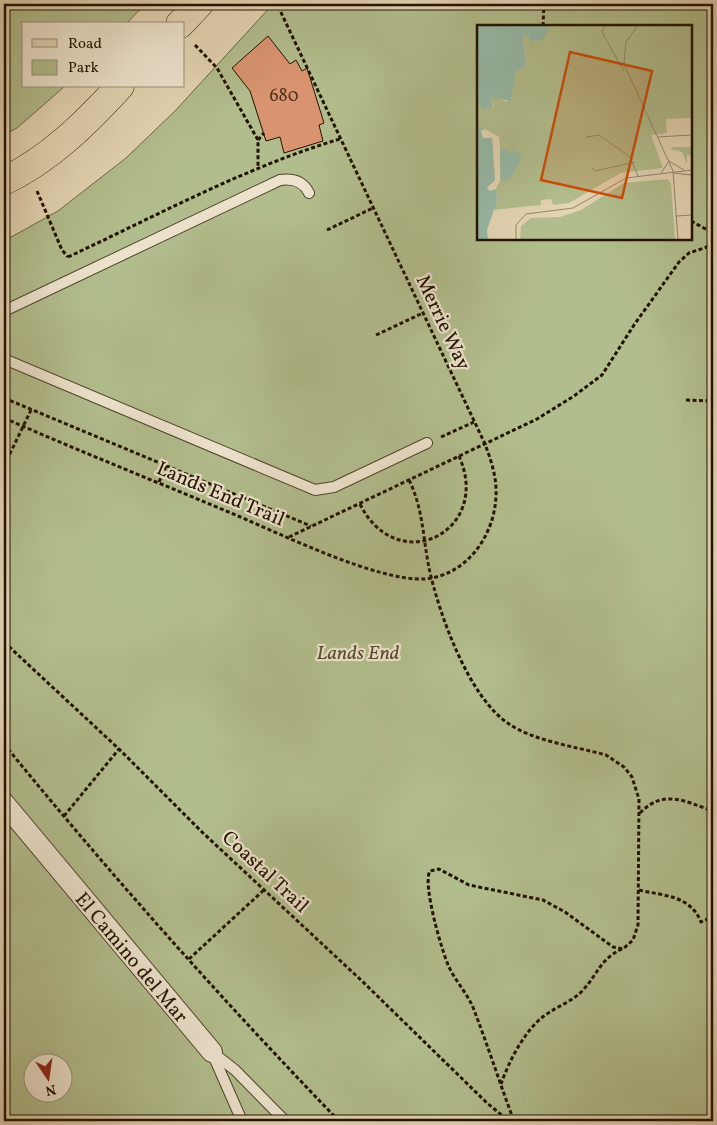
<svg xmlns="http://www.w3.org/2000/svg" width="717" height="1125" viewBox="0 0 717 1125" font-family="Vollkorn,serif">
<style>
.green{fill:#b2bd8d;stroke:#6a6847;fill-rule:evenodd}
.building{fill:#d9946f;stroke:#211301}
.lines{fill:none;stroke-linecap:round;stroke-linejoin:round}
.service-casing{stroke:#52432d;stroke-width:12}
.minor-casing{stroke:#52432d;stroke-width:22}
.primary-casing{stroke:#211301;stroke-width:29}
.path{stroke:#211301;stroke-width:3;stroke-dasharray:4 2.5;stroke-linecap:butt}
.service{stroke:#ede3cd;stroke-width:10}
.minor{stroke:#ede3cd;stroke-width:20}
.primary{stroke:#e3d4b2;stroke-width:28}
.labels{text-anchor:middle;stroke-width:4.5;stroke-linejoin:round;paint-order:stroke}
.number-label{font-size:18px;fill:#4f331c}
.street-label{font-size:20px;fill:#211301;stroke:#ede3cd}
.park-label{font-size:20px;font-style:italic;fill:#544e32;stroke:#ede3cd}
.inset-road{fill:none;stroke:#95876b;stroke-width:1}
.view{fill:#ca4e0a;fill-opacity:0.15;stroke:#ca4e0a;stroke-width:2.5}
.inset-edge{fill:none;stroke:#211301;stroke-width:2.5}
</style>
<rect width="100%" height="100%" fill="#e3d4b2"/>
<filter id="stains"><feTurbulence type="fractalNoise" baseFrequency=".004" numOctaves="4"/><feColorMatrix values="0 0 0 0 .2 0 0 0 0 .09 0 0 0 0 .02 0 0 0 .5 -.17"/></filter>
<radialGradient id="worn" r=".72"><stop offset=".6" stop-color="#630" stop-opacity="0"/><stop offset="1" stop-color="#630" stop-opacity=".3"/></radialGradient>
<g class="green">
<path d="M4 4H145L126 24H24V86H65L17 128 4 135Z"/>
<path d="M273 4H713V1121H4V241L58 211 126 158 175 111ZM478 26H691V239H478ZM32 1062H62V1092H32Z"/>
</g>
<path class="building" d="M268 36 290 64 296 60 302 71 307 68 324 123 319 125 323 141 284 153 280 137 266 141 250 91 232 68Z"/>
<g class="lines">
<g class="service-casing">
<g id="service">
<path d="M4 311 280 180C293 178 303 181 309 193"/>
<path d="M4 359 315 490 334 487 427 443"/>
<path d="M212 1052 235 1070 285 1121"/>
<path d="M213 1055 242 1121"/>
</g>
</g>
<g class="minor-casing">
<path id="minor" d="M4 803 212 1052"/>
</g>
<g class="primary-casing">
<g id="primary">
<path d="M180 24 199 4"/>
<path d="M4 181C50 159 86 123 120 86"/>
</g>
</g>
<g class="path">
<path d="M543 26 544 4"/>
<path d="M195 45 217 68 258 140V167"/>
<path d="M258 140 264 133"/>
<path d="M37 191 62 250 68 257"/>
<path d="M691 221 713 233"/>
<path d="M327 230 373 208"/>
<path d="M68 257C158 215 246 167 340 139"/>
<path d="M376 335 423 313"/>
<path d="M4 398 311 526"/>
<path d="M686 400 713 401"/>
<path d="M4 418C81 452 160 483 238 516 283 535 377 581 424 579 466 576 495 536 496 495 497 478 491 460 485 444L277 4"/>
<path d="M441 437 474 422"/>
<path d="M4 466 31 410"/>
<path d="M409 480C423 508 423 538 429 568 439 614 469 698 509 724 534 741 577 747 606 755L624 767 632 777 639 799 638 925 633 940 623 949 613 947 565 912 543 900 469 885 439 869 430 871C422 883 442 952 449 967 456 982 468 994 474 1010 488 1046 500 1084 514 1121"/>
<path d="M159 482 166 466"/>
<path d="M360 504C397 579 493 532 459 456"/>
<path d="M289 537 537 419 574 396 602 375 634 325 679 262 689 253 707 247 713 240"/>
<path d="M4 642 119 749 203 833 362 981 487 1103 509 1121"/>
<path d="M4 744C110 874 222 1000 339 1121"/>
<path d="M640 813C664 788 686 802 713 811"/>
<path d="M64 816 119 749"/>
<path d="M639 890C664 896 690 895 701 922L712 917 713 913"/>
<path d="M189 959 265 889"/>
<path d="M501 1084C509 1061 525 1030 544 1016 557 1006 572 1002 583 990 598 974 600 959 622 949"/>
</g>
<use href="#service" class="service"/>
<use href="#minor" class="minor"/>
<use href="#primary" class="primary"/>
</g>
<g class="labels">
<g class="number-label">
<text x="284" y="101">680</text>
</g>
<g class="street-label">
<text transform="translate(444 322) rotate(65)" y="7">Merrie Way</text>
<text transform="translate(221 493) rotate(23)" y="7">Lands End Trail</text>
<text transform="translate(266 871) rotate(43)" y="7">Coastal Trail</text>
<text transform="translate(132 957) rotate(50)" y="7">El Camino del Mar</text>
</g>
<g class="park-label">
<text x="358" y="659">Lands End</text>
</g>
</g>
<g transform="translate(477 25)">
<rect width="215" height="215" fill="#e3d4b2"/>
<path d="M72 0H215V93L189 94 190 108 174 110 186 143 144 148 92 178 76 180 74 174 64 175V180L15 185 20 176 12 110 0 100V84L3 81 13 83 17 81 13 73 18 71 30 77 38 48 49 41 46 11 51 10 53 17H59ZM196 122H215V131L210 130V139L205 127 193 124ZM191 154 194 159 198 215H43L44 201 54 193 83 192 104 185 147 158Z" fill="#b2bd8d"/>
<path d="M0 0H72L68 13 62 16 53 17 51 10 46 11 49 41 38 48 34 76 14 72 16 82 6 85 3 81 0 84ZM0 100 16 111 20 176 10 205 11 215H0ZM23 125H31L32 129 36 125 43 129 44 135 34 153 24 156Z" fill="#96b9a7"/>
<path d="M8 104 22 112 23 122V156L19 164 13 166 10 163 18 155 16 124 15 113H6L4 106Z" fill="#e3d4b2"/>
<path class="inset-road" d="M161 0 149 17 147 39 196 146 201 215M129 1 125 5 127 11 147 46M109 112 122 110 153 132 161 151M180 112 215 110M115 143 118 146 158 137M184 148 192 136 207 145M196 148 215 150M199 191 215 190M39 215V200L49 189 96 183 149 153 215 145"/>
<path class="view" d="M93 27 175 46 145 173 64 155Z"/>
<rect width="215" height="215" class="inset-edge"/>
</g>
<rect width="717" height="1125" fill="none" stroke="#e3d4b2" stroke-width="20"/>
<rect x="5" y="5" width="707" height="1115" fill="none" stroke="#211301" stroke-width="2.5"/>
<rect x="10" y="10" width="697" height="1105" fill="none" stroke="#211301"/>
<rect x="22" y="22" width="162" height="65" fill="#ede3cd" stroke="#9b907b"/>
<rect x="32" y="39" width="25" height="8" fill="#e3d4b2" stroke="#9b907b"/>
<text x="68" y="48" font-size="15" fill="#211301">Road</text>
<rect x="32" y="60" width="25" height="15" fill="#b2bd8d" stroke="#9b907b"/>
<text x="68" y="72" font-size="15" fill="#211301">Park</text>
<g transform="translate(48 1078) rotate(167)"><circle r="24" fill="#ede3cd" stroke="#9b907b"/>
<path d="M0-4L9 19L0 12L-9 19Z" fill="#8f2418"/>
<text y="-8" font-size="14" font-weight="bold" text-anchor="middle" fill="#211301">N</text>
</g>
<rect width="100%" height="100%" filter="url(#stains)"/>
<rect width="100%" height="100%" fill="url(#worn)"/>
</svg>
